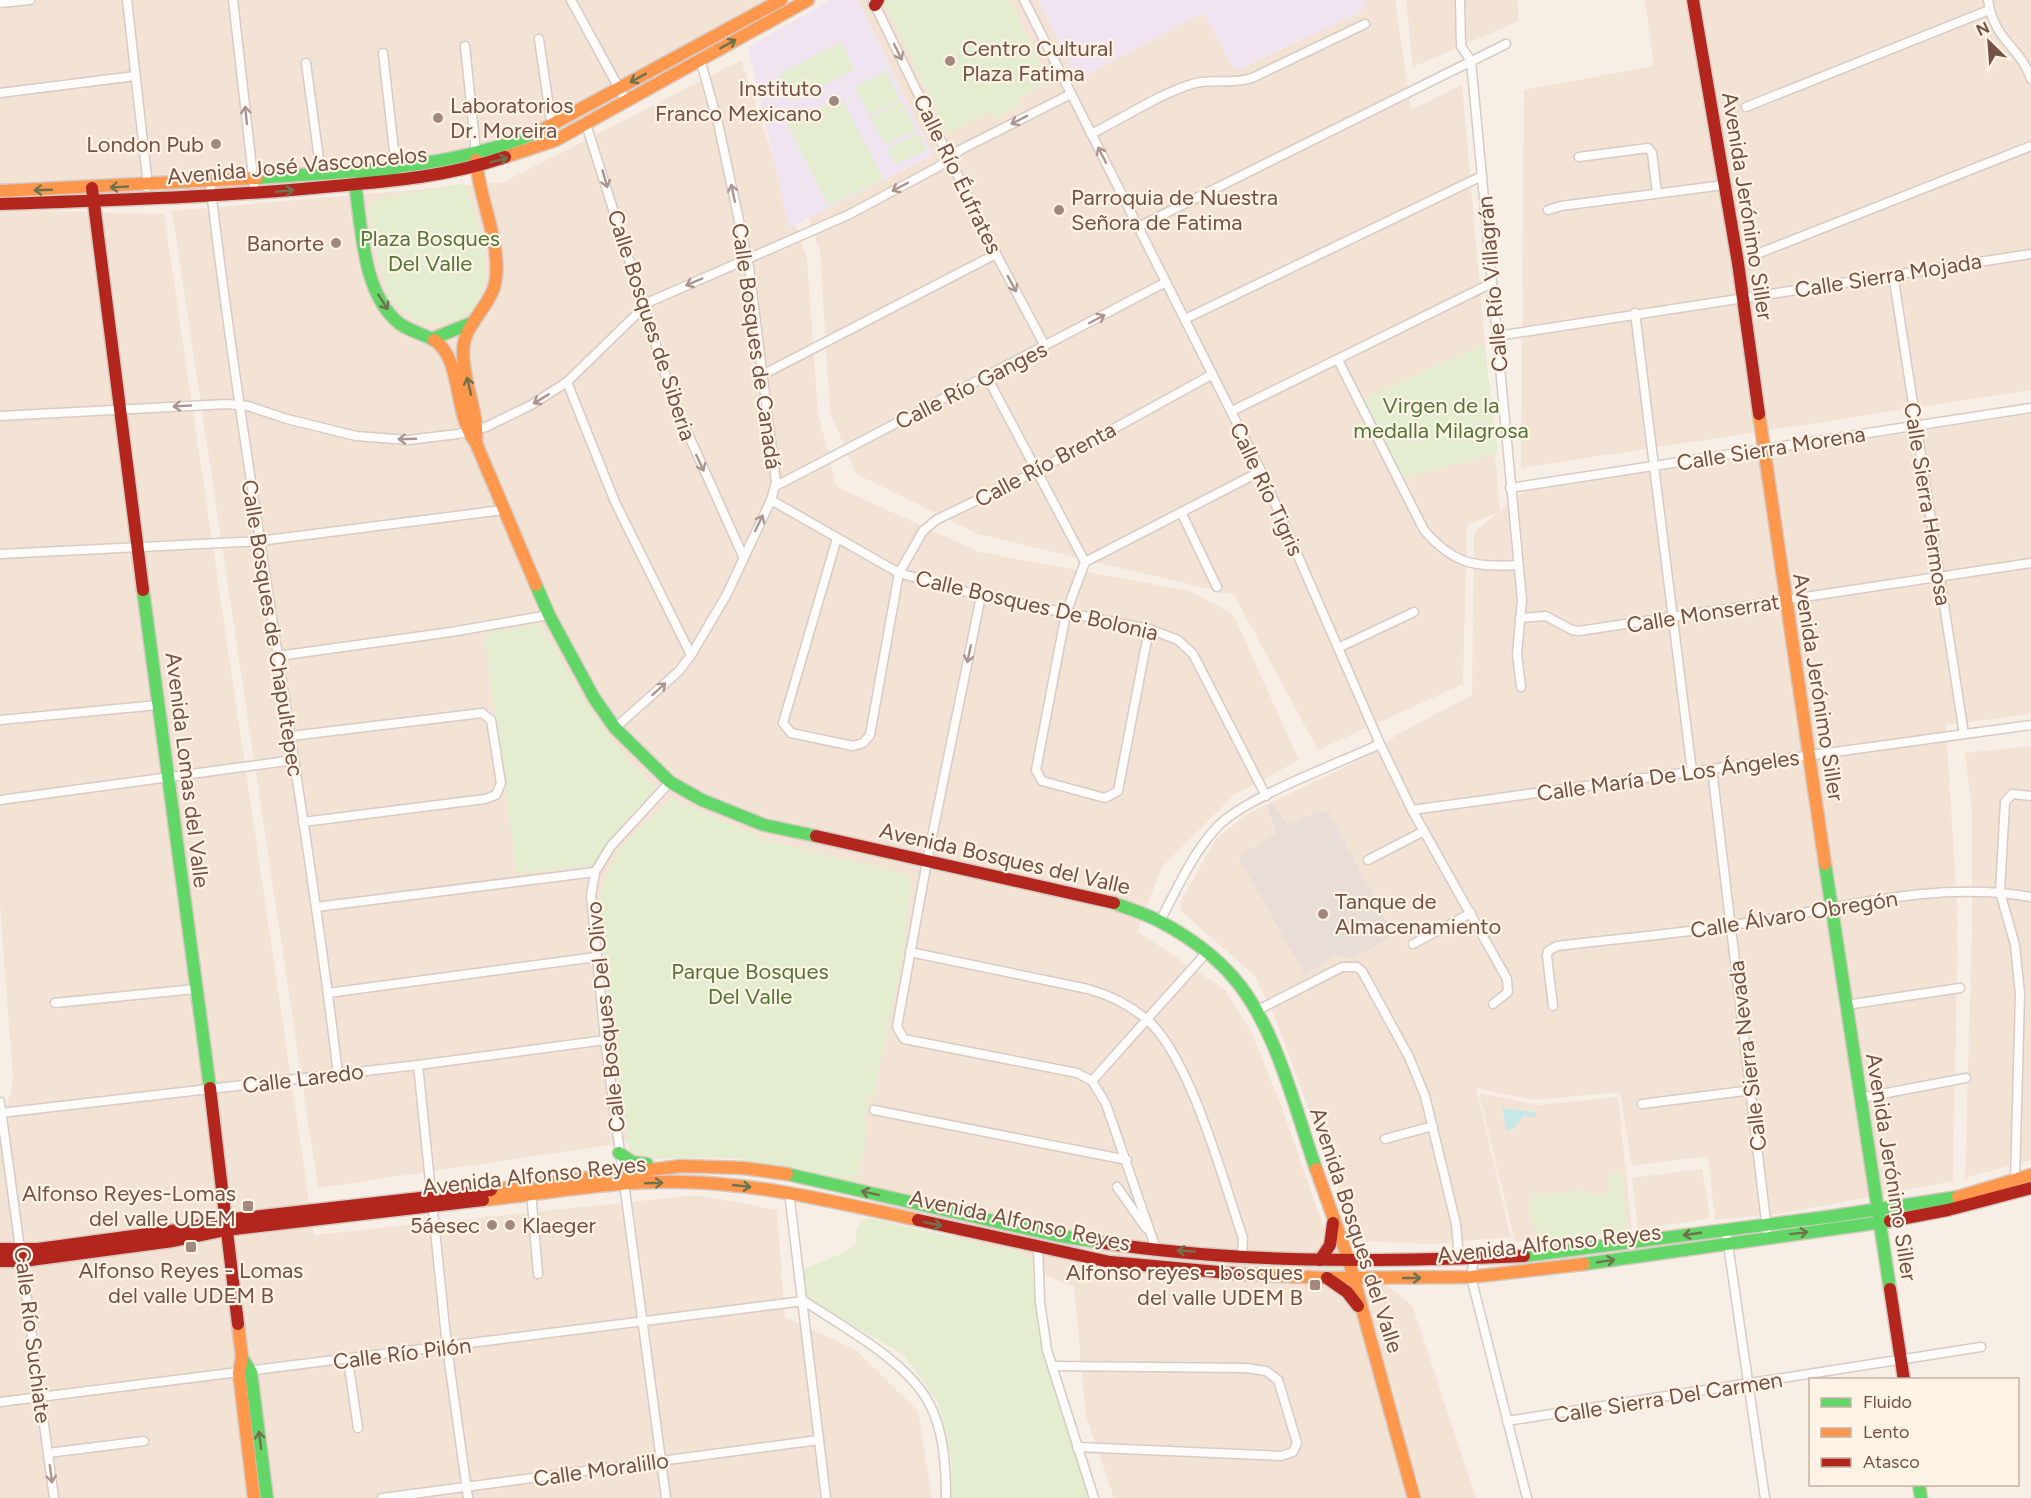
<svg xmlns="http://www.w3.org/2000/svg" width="2031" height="1498" viewBox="0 0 2031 1498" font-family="Figtree,sans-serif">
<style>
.residential{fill:#f3e3d5}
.industrial{fill:#e9ded7}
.education{fill:#f1e4f1}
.green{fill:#e4edcf}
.water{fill:#c7e8e7}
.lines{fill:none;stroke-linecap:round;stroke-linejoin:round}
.stream{stroke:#c7e8e7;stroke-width:3}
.street-casing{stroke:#d8cbc4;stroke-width:11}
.fast-casing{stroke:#d7cac3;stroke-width:15}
.slow-casing{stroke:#d7cac3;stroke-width:15}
.jam-casing{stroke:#d7cac3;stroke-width:15}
.street{stroke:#fefcfb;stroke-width:8}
.fast{stroke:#63d668;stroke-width:12}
.slow{stroke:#ff974d;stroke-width:12}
.jam{stroke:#b3261e;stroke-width:12}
.oneway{stroke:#70724e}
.oneway2{stroke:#ac958e}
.poi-dot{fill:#a2887d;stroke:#fff3e6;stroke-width:2}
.labels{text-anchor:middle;stroke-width:4.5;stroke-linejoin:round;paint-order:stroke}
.poi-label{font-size:22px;fill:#755145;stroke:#fff3e6;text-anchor:end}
.street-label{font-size:22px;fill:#755145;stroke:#fff3e6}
.park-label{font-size:22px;fill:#52763a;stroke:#fff3e6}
</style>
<rect width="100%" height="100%" fill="#f7eee6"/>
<g class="residential">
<path d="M0 0H795L637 84 471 160 93 182 0 185Z"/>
<path d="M852 0H1395L1411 110 1462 85 1500 511 1525 491 2031 414V714L1946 725 1958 919 1953 1181 1784 1213 1715 1220 1708 1156 1632 1166 1620 1092 1533 1100 1476 1088 1511 1237 1431 1244 1357 1241 1274 1015 1254 975 1181 911 1180 903 1215 840 1245 815 1370 755 1398 734 1472 695 1474 533 1499 512 1467 525 1463 684 1318 750 1234 595 978 534 856 474 830 412 820 252 754 52Z"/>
<path d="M1406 0H1517L1519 21 1413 67Z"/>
<path d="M1645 0H2031V390L1521 468 1524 90 1654 66Z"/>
<path d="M741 60 807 259 818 413 837 487 979 552 1190 591 1233 614 1299 760 1234 795 1162 867 1137 931 1225 990 1253 1035 1282 1108 1328 1240 1412 1305 1476 1498H1114L1086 1416 1074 1287 704 1131 318 1188 172 211 504 182Z"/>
<path d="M0 210 164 214 314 1235 697 1195 777 1210 785 1317 856 1350 918 1411 932 1498H0V1142L13 1079 0 905Z"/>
<path d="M2031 746V1160L1965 1178 1972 929V810L1965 753Z"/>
<path d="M1479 1093 1537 1105 1618 1097 1632 1230 1515 1242Z"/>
<path d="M1702 1169 1710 1218 1638 1230 1632 1178Z"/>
</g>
<path class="industrial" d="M1273 803 1287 825 1317 812 1328 811 1394 935 1354 958 1334 956 1305 975 1238 856 1277 834 1267 806Z"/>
<g class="education">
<path d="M831 0H858L933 155 789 228 748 47Z"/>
<path d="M1038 0H1366L1360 13 1235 71 1203 13 1078 80Z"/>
</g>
<g class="green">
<path d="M886 0H1009L1050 82 1016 99 1020 106 995 118 991 111 948 133 885 4Z"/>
<path d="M841 42 854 70 792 101 779 74Z"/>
<path d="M886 71 900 99 869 115 855 87 870 79 877 92 871 79Z"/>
<path d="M841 97 883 179 829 206 787 125Z"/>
<path d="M901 101 916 130 885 145 870 117Z"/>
<path d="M918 133 926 150 896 165 887 149Z"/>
<path d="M464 183 468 189C475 218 488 253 485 283 480 330 414 339 389 296 381 281 373 227 368 207L376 199Z"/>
<path d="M1484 344 1498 453 1403 478 1364 399Z"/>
<path d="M537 625 542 627C577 686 603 740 656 787L658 791 597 864 517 874 485 639 490 632Z"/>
<path d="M671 798 768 841 902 873 911 879 904 947 873 1098H867L865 1146 855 1182 734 1158 640 1159 630 1151 607 997 599 899 604 880 623 844Z"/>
<path d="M1616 1172 1623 1173 1627 1231 1557 1240 1537 1232C1530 1217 1523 1202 1537 1190L1540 1197 1583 1189C1591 1198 1598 1198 1609 1194L1608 1176Z"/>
<path d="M868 1218 1022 1253 1031 1259 1042 1343 1091 1498H951L952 1462 938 1402 904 1355 805 1297 799 1274C814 1260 840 1260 857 1243L855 1234 860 1222Z"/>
</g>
<path class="water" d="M1502 1108 1535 1112 1536 1117 1523 1116 1515 1128 1507 1131Z"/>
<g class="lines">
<g class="stream">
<path d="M1057 1241 1074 1244"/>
<path d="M1296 1264 1328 1267"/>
</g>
<g class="street-casing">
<g id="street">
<path d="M127 0 147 177 146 187"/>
<path d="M233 0 255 194"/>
<path d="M571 0 626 101"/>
<path d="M1024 0 1261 471 1380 744 1412 810 1507 979 1508 992 1493 1004"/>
<path d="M1460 0 1461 46 1471 61"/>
<path d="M1988 0C1994 41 2020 46 2031 79"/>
<path d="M873 1 996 254 1045 346"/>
<path d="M0 3 30 0"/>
<path d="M539 39 552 128"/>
<path d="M465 46 476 152"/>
<path d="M383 53 396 168"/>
<path d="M1471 61 1522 600 1517 654 1521 687"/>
<path d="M306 63 321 174"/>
<path d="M0 93 135 76"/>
<path d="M1746 107 1989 10"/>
<path d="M586 124 675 405 743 556"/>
<path d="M1091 134C1124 118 1157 95 1192 84 1212 78 1230 85 1252 78L1365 24"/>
<path d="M1579 157 1648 148 1652 153 1657 193"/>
<path d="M210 182C245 480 302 776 338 1074"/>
<path d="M1548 210 1561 206 1724 185"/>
<path d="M1138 227 1506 44"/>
<path d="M1757 254 2031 146"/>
<path d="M1893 274 1964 734"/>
<path d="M1635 313 1692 772"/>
<path d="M1185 319 1482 176"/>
<path d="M1497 336 2031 254"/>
<path d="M1338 360 1424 530C1454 565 1475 567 1518 565"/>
<path d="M762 375 996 254"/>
<path d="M987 377 1085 562"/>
<path d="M567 382 615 502 691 655"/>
<path d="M1232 411 1492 283"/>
<path d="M0 416 227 404 248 406 287 419 356 436 408 440 458 434 486 427 531 405 567 382 649 302 848 215 938 167 960 150 1071 94"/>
<path d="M776 486 1166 282"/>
<path d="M1510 488 2031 408"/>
<path d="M771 500 899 573 981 596 1149 629 1178 640 1193 654 1266 796"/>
<path d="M1181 512 1217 587"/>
<path d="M837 538 783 723 791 733 853 746 863 743 870 735 899 573 923 531 936 520 1037 471 1211 375"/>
<path d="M0 554 259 541 503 510"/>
<path d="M1085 562 1066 613 1036 770 1042 781 1105 798 1118 791 1149 629"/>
<path d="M1085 562 1261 471"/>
<path d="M981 596 927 861 897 1027 904 1039 1077 1073 1092 1081 1106 1104 1156 1249"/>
<path d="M1520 618 1546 616 1572 630 1579 631 2031 563"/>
<path d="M1338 648 1414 612"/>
<path d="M278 656 451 632 549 615"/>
<path d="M0 720 158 705"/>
<path d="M615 728 679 671 691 655 727 594 771 500 776 482 749 267 718 123 700 59"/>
<path d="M291 736 482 713 491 720 501 783 496 795 485 799 303 822"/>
<path d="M1712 769 1767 1230"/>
<path d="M0 800 294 760"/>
<path d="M1412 810 2031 725"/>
<path d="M1368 860 1424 831"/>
<path d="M316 907 595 872"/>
<path d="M1160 921C1177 889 1192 854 1217 827 1245 797 1340 763 1380 744"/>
<path d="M1413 944 1471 913"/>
<path d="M910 952 1088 989C1109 995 1128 1004 1145 1018 1190 1054 1223 1181 1243 1238L1242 1256"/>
<path d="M328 993 596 957"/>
<path d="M55 1003 195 989"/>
<path d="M1846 1005 1960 988"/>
<path d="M1553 1006 1547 956 1548 951 1557 946C1616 939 1675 934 1733 925 1830 911 1933 879 2031 897"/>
<path d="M1256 1011 1342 967H1357L1362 971 1409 1057 1425 1096 1456 1224 1459 1258"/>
<path d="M418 1065 447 1347 468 1498"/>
<path d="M1092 1081 1207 952"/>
<path d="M1860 1098 1966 1078"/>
<path d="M0 1102 54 1498"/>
<path d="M1642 1104 1752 1090"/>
<path d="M874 1110 1127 1160"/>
<path d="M0 1113 418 1065 605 1040"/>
<path d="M1385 1139 1433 1126"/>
<path d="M2015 1181 2020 994 2015 945 2000 892 2005 802 2012 794 2031 796"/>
<path d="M1117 1187 1146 1228"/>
<path d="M531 1191 538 1274"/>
<path d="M789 1192 826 1498"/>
<path d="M1727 1237 1765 1498"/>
<path d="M1038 1248 1040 1302 1047 1350 1094 1498"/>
<path d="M1474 1258 1471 1277 1527 1498"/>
<path d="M348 1360 358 1428"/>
<path d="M1052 1366 1246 1368 1266 1371 1278 1380 1297 1443 1293 1452 1281 1456 1077 1447"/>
<path d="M0 1402 804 1301C843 1327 907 1361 929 1403 944 1431 946 1467 946 1498"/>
<path d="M1507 1421 1981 1347"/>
<path d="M48 1453 144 1441"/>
<path d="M382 1498 819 1440"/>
<path d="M666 1498 605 1040 591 896 595 872 611 846 670 782"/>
</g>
</g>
<g class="fast-casing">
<g id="fast">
<path d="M396 168 355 184C362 228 362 294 400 324 410 331 423 334 434 340"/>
<path d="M257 178C352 171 451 170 540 131"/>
<path d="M434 338 474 322"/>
<path d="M536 585 549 615 594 698 615 728 670 782 702 800 764 825 816 836"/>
<path d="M143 590 210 1088"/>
<path d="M1825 864 1890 1289"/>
<path d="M1114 903C1129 909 1147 914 1161 922 1187 936 1214 955 1233 977 1276 1026 1295 1109 1316 1169"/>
<path d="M619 1153 632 1162 647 1164"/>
<path d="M787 1174 1055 1235 1098 1242"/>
<path d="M1524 1256 1834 1216 1958 1197"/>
<path d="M1584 1264 1890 1221"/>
<path d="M242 1358 251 1372 267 1498"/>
<path d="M1919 1484 1921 1498"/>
</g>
</g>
<g class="slow-casing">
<g id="slow">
<path d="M540 131 781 0"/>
<path d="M505 157 556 140 808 0"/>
<path d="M476 160C479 199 500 238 496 278 493 306 463 323 463 352 463 383 479 411 476 443"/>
<path d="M0 191 257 178"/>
<path d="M434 340C463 359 453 414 476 443L536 585"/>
<path d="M1759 414 1825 864"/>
<path d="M1316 1169 1349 1261 1414 1498"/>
<path d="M491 1190 681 1166 743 1168 787 1174"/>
<path d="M1958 1197 2031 1175"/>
<path d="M483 1200C549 1193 617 1180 684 1182 763 1184 840 1203 918 1220"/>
<path d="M1240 1274 1326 1278 1471 1277 1584 1264"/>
<path d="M238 1324 242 1358 239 1373 254 1498"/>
</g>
</g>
<g class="jam-casing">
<g id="jam">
<path d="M1693 0 1738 263 1759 414"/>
<path d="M875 5 878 0"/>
<path d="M92 188 143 590"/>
<path d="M0 204C112 200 224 197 335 186 393 181 450 176 505 157"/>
<path d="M816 836 1114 903"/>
<path d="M210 1088 238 1324"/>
<path d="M918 1220 1110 1262 1240 1274"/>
<path d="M1890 1221 1948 1210 2031 1188"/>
<path d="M1098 1242C1239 1264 1383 1262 1524 1256"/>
<path d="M0 1249H38L177 1230 225 1220 491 1190"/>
<path d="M1320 1260 1330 1245 1333 1223"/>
<path d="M0 1261H23L173 1241 226 1230 483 1200"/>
<path d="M1327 1278 1347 1292 1358 1306"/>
<path d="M1890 1289 1904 1380"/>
</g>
</g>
<use href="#street" class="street"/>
<use href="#fast" class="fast"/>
<use href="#slow" class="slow"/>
<use href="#jam" class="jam"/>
</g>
<defs><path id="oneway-shaft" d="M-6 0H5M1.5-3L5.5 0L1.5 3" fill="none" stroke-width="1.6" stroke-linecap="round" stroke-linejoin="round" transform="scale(1.5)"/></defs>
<g class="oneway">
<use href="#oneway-shaft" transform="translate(728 44) rotate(-29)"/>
<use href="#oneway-shaft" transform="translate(638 78) rotate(151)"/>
<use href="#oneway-shaft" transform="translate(499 160) rotate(-15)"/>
<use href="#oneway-shaft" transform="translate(119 187) rotate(177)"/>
<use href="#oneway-shaft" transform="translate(43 190) rotate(178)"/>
<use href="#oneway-shaft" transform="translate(285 191) rotate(-5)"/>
<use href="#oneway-shaft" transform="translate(383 302) rotate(58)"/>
<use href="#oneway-shaft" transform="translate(469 386) rotate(-103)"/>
<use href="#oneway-shaft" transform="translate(654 1183) rotate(-2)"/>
<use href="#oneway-shaft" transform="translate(742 1186) rotate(6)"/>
<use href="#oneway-shaft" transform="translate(870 1193) rotate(-167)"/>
<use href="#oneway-shaft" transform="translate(933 1224) rotate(13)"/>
<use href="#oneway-shaft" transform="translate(1799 1233) rotate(-7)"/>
<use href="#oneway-shaft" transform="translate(1692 1234) rotate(172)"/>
<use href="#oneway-shaft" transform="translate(1186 1251) rotate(-176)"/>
<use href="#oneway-shaft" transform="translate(1606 1261) rotate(-9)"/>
<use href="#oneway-shaft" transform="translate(1412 1278)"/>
<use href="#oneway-shaft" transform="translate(260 1440) rotate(-97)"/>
</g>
<g class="oneway2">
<use href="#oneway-shaft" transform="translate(898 52) rotate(64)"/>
<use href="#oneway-shaft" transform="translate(246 115) rotate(-96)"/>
<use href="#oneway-shaft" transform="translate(1019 120) rotate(153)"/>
<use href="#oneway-shaft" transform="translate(1102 155) rotate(-117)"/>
<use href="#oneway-shaft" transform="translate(605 179) rotate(74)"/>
<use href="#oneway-shaft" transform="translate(900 187) rotate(152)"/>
<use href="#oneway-shaft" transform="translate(733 193) rotate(-102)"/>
<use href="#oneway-shaft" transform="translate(694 282) rotate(157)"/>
<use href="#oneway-shaft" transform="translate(1012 284) rotate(62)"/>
<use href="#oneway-shaft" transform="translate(1097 319) rotate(-28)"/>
<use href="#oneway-shaft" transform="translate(541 399) rotate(149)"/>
<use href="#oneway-shaft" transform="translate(182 406) rotate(177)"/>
<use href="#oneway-shaft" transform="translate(407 439) rotate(178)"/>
<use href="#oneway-shaft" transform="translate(700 463) rotate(65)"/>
<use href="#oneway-shaft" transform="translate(759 523) rotate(-64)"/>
<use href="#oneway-shaft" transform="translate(969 654) rotate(102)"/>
<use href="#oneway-shaft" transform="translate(659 689) rotate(-42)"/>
<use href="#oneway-shaft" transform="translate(51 1474) rotate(82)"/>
</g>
<g class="poi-dot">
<circle cx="950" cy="61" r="6"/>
<circle cx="834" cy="101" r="6"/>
<circle cx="438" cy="118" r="6"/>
<circle cx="216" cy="144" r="6"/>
<circle cx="1059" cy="210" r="6"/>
<circle cx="336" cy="243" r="6"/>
<circle cx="1323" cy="914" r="6"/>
<rect x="242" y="1200" width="12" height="12" rx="3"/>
<circle cx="492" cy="1225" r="6"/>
<circle cx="510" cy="1225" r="6"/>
<rect x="185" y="1241" width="12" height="12" rx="3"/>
<rect x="1309" y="1279" width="12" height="12" rx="3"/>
</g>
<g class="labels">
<g class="poi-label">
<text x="962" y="56" text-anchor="start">Centro Cultural<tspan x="962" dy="25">Plaza Fatima</tspan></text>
<text x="822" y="96">Instituto<tspan x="822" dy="25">Franco Mexicano</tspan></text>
<text x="450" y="113" text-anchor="start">Laboratorios<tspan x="450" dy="25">Dr. Moreira</tspan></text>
<text x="204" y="152">London Pub</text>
<text x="1071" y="205" text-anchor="start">Parroquia de Nuestra<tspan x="1071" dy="25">Señora de Fatima</tspan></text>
<text x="324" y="251">Banorte</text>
<text x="1335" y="909" text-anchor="start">Tanque de<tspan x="1335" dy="25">Almacenamiento</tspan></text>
<text x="236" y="1201">Alfonso Reyes-Lomas<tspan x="236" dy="25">del valle UDEM</tspan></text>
<text x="480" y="1233">5áesec</text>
<text x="522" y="1233" text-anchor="start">Klaeger</text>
<text x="191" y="1278" text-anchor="middle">Alfonso Reyes - Lomas<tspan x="191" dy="25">del valle UDEM B</tspan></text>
<text x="1303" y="1280">Alfonso reyes - bosques<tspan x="1303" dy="25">del valle UDEM B</tspan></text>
</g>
<g class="street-label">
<text transform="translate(297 165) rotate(-5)" y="8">Avenida José Vasconcelos</text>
<text transform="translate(958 174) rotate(64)" y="8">Calle Río Éufrates</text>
<text transform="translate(1748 206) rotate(81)" y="8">Avenida Jerónimo Siller</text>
<text transform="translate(1888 275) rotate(-9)" y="8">Calle Sierra Mojada</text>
<text transform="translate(1492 284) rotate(-95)" y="8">Calle Río Villagrán</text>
<text transform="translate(652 325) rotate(72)" y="8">Calle Bosques de Siberia</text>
<text transform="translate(757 346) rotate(82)" y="8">Calle Bosques de Canadá</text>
<text transform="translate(971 385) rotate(-27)" y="8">Calle Río Ganges</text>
<text transform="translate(1771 448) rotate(-9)" y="8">Calle Sierra Morena</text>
<text transform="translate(1045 464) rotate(-28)" y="8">Calle Río Brenta</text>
<text transform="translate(1267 489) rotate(65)" y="8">Calle Río Tigris</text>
<text transform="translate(1928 504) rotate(81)" y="8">Calle Sierra Hermosa</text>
<text transform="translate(1037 605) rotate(13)" y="8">Calle Bosques De Bolonia</text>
<text transform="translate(1703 613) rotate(-9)" y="8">Calle Monserrat</text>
<text transform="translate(273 628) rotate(81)" y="8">Calle Bosques de Chapultepec</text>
<text transform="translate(1819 687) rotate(81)" y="8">Avenida Jerónimo Siller</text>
<text transform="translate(188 770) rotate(83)" y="8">Avenida Lomas del Valle</text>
<text transform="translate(1668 775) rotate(-8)" y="8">Calle María De Los Ángeles</text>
<text transform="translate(1005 858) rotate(13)" y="8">Avenida Bosques del Valle</text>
<text transform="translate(1794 914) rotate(-9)" y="8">Calle Álvaro Obregón</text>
<text transform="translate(605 1017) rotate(-96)" y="8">Calle Bosques Del Olivo</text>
<text transform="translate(1747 1056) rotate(-97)" y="8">Calle Sierra Nevada</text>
<text transform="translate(303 1078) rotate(-7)" y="8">Calle Laredo</text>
<text transform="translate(1892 1167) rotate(81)" y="8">Avenida Jerónimo Siller</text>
<text transform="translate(534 1175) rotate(-6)" y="8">Avenida Alfonso Reyes</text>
<text transform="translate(1020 1220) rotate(12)" y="8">Avenida Alfonso Reyes</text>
<text transform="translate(1357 1230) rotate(72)" y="8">Avenida Bosques del Valle</text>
<text transform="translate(1549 1243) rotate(-6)" y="8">Avenida Alfonso Reyes</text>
<text transform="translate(33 1335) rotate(83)" y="8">Calle Río Suchiate</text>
<text transform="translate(402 1353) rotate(-7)" y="8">Calle Río Pilón</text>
<text transform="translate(1668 1397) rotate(-9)" y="8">Calle Sierra Del Carmen</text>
<text transform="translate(601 1469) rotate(-8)" y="8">Calle Moralillo</text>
</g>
<g class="park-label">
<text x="430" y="246">Plaza Bosques<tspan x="430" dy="25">Del Valle</tspan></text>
<text x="1441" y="413">Virgen de la<tspan x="1441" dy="25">medalla Milagrosa</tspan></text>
<text x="750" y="979">Parque Bosques<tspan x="750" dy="25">Del Valle</tspan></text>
</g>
</g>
<rect x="1809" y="1378" width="210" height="108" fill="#fff3e6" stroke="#c8b2a6" stroke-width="1.5"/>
<rect x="1821" y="1398" width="30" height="9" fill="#63d668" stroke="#c8b2a6" stroke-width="1.5"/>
<text x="1863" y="1408" font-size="18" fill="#755145">Fluido</text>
<rect x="1821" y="1428" width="30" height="9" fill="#ff974d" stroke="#c8b2a6" stroke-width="1.5"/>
<text x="1863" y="1438" font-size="18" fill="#755145">Lento</text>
<rect x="1821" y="1458" width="30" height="9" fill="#b3261e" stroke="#c8b2a6" stroke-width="1.5"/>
<text x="1863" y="1468" font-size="18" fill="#755145">Atasco</text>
<g transform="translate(1989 42) rotate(335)" stroke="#fff3e6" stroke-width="4.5" paint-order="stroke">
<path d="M0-4.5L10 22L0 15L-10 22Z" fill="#755145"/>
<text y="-9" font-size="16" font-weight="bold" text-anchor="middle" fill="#755145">N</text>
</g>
</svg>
